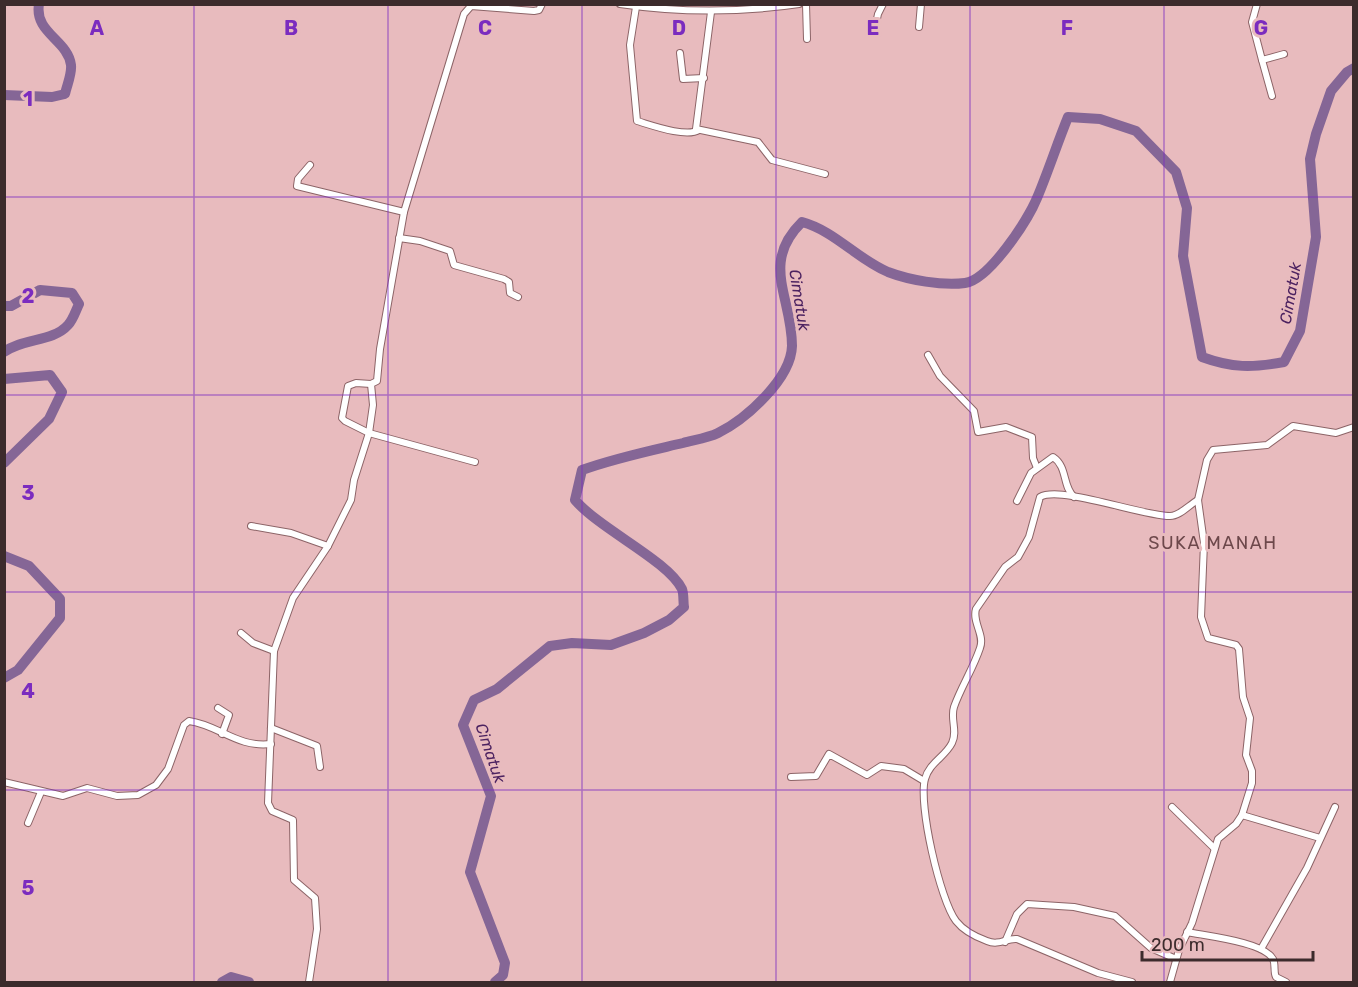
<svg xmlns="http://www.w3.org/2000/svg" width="1358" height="987" viewBox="0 0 1358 987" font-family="Rubik,sans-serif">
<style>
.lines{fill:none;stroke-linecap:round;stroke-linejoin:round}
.river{stroke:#856696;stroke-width:10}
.minor-casing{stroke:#8c6467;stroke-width:8}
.minor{stroke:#fff;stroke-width:6}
.grid{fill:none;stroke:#7b2cbf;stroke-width:1.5;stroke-opacity:0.55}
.labels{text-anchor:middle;stroke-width:6;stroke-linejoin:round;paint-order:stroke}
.water-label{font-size:16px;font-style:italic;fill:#4c2260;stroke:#e8bbbe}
.quarter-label{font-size:18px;letter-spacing:1.5px;fill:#6d484b;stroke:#e8bbbe}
.grid-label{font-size:20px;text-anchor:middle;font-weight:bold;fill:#7b2cbf;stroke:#e8bbbe;stroke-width:6;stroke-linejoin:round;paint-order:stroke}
</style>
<rect width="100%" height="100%" fill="#e8bbbe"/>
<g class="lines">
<g class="river">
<path d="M4 95 52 97 65 94C67 85 72 74 71 65 68 40 34 33 39 4"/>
<path d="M4 306H11L40 290 72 293 79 304C76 310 73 320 68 325 53 342 23 338 4 352"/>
<path d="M4 379 50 375 62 392 49 419 4 463"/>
<path d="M4 556 29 566 60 599V618L18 670 4 678"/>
<path d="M222 982 231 977 249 982"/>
<path d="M495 982 503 975 505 963 470 872 491 796 463 725 474 700 497 689 550 646 572 643 611 645 644 633 669 620 684 607C683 602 684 594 682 589 667 560 601 530 575 500L582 470C615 458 649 451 683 443 694 440 708 438 718 433 746 419 791 379 792 346 792 297 760 263 802 222 835 231 857 259 888 272 909 280 942 286 965 283 989 280 1028 220 1037 198 1048 172 1057 144 1068 117L1100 119 1136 131 1176 172 1187 208 1183 256 1202 357C1232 368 1252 368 1284 362L1300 331 1316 237 1310 159 1316 134 1331 91 1347 72 1354 68"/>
</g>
<g class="minor-casing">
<g id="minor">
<path d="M620 4C681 13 738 13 799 4"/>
<path d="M806 4 807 39"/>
<path d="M1257 4 1252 22 1262 60 1284 54"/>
<path d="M636 7 630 45 637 121C651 125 686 138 699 130"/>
<path d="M711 12 696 129 758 142 772 160 825 174"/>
<path d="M919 27 921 4"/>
<path d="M874 33 878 14 883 4"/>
<path d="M680 53 683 79 704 78"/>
<path d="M1262 60 1272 96"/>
<path d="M310 165 298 179 297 186 404 212"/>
<path d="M399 238 420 241 450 251 454 265 504 279 509 282 510 293 518 297"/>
<path d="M928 355 940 376 974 411 978 432 1006 427 1032 437 1033 458 1037 468"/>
<path d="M371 384 356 383 348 386 342 418 345 421 369 433 475 462"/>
<path d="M1017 501 1031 473 1053 457C1068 467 1062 486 1074 497"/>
<path d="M251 526 291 533 328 546"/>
<path d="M241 633 253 643 274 651"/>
<path d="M218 708 229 715 222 734"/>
<path d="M271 728 317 746 320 767"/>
<path d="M791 777 816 776 829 754 867 775 881 766 904 769 924 781"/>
<path d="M4 782 63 796 87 788 117 796 138 795 156 785 168 769 184 725 189 721C219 725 237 748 271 744"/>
<path d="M1172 807 1214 848"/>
<path d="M1242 815 1320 838"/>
<path d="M28 823 41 792"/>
<path d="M1187 932C1206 936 1264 942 1273 959 1276 965 1273 971 1276 977L1286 982"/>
<path d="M1005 942 1017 914 1027 904 1074 907 1115 916 1151 948 1176 959"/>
<path d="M1261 949 1307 868 1335 807"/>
<path d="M309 982 317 929 315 898 294 880 293 820 272 811 268 803 274 651 293 598 328 546 351 500 354 480 369 433 373 405 371 384 377 381 380 349 404 212 464 14 471 6 534 11 539 10 542 4"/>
<path d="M1132 982 1098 973 1017 939C1006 938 999 946 987 941 976 937 963 930 956 921 940 900 918 804 925 779 929 763 945 757 952 743 958 731 950 719 954 707 961 687 973 669 980 648 985 635 972 622 976 609L1005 567 1018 557 1029 537 1040 497C1060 485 1142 516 1170 516 1180 516 1189 505 1198 500"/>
<path d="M1170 982 1179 950 1192 923 1218 839 1236 824 1242 815 1252 783V771L1246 755 1250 718 1243 697 1239 649 1236 645 1208 638 1201 617 1204 543 1198 500 1207 460 1213 450 1267 445 1293 426 1336 433 1354 427"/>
</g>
</g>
<use href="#minor" class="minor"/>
</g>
<path class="grid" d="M194 4V982M388 4V982M582 4V982M776 4V982M970 4V982M1164 4V982M4 197H1354M4 395H1354M4 592H1354M4 790H1354"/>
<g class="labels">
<g class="water-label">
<text transform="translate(1290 293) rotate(-80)" y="6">Cimatuk</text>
<text transform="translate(800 300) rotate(81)" y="6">Cimatuk</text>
<text transform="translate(491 753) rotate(71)" y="6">Cimatuk</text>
</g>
<g class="quarter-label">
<text x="1213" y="549">SUKA MANAH</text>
</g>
</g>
<g class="grid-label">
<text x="97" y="35">A</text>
<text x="291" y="35">B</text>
<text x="485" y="35">C</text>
<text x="679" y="35">D</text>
<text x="873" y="35">E</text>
<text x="1067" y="35">F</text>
<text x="1261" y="35">G</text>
<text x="28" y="106">1</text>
<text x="28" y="303">2</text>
<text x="28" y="500">3</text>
<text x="28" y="698">4</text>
<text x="28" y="895">5</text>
</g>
<rect width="1358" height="987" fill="none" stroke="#3c2b2c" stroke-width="12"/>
<path d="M1142 951v9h171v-9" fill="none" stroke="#3c2b2c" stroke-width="3"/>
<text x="1151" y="951" font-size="18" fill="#3c2b2c" stroke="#e8bbbe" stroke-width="4.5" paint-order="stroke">200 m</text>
</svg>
